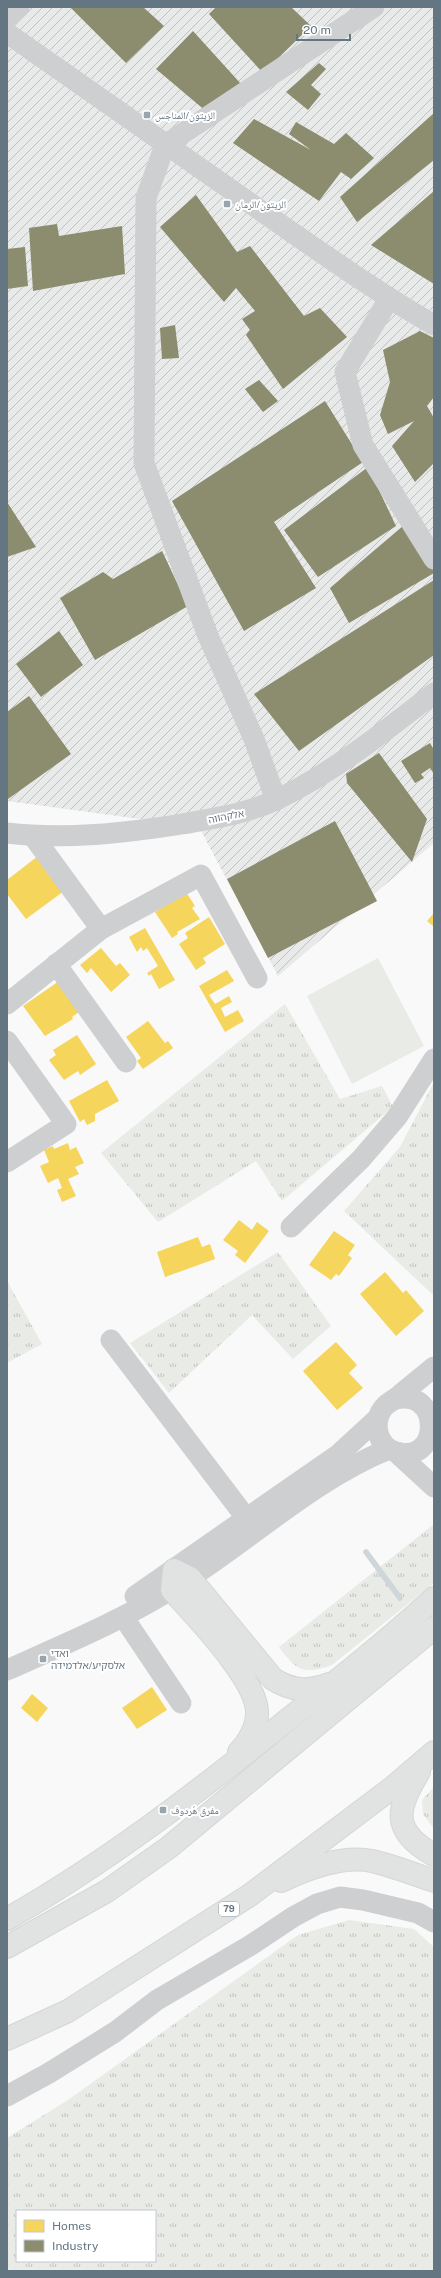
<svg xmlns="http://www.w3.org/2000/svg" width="441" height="2278" viewBox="0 0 441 2278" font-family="'Public Sans','Noto Naskh Arabic','Noto Sans Hebrew',sans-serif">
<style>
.industrial{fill:url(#industrial-furrows)}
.grass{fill:url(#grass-tufts);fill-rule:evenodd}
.pitch{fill:#e8ebe6}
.homes{fill:#f6d55c}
.industry{fill:#8c8c6e}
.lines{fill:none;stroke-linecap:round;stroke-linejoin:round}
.stream{stroke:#ced6d9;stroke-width:5.5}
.highway-casing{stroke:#d5d6d6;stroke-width:24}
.minor{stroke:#cecfd0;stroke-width:21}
.highway{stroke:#e1e2e2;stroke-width:22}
.poi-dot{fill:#99a4ac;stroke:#fff;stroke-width:1.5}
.labels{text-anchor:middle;stroke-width:4;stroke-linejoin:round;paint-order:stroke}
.shield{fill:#fff;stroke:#939fa8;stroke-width:1}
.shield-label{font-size:9px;font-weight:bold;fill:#657683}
.poi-label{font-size:10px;fill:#657683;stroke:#fff;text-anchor:start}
.street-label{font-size:10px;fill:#657683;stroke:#fff}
</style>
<defs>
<pattern id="industrial-furrows" width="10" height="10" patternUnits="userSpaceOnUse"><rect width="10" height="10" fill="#e8e9e9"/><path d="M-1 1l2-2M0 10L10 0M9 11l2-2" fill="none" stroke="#c0c1c2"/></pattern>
<pattern id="grass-tufts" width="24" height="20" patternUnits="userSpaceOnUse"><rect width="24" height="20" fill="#e8ebe6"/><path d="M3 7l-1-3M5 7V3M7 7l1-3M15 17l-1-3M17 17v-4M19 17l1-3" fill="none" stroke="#c0c3c0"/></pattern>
</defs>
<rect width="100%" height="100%" fill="#f9f9f9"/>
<path class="industrial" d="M7 7H434V843L278 976 199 827 7 801Z"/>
<g class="grass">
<path d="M285 1004 340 1099 382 1086 393 1107 282 1201 256 1161 158 1222 101 1153Z"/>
<path d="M434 1082V1296L344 1211 400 1147Z"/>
<path d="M278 1252 331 1326 293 1359 252 1315 169 1393 130 1343Z"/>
<path d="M7 1281 42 1344 7 1363Z"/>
<path d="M434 1524V1583L332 1665C304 1675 296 1671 279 1647Z"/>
<path d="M434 1787V1829L423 1814 422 1800Z"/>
<path d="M349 1920 414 1929 434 1947V2271H7V2138L68 2100 298 1935ZM17 2211H155V2261H17Z"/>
</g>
<path class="pitch" d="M378 958 424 1046 352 1084 307 996Z"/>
<g class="homes">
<path d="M38 856 64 891 26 919 7 894V880Z"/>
<path d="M186 892 195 906 192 908 200 919 177 932 178 934 172 938 155 912Z"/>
<path d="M434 913V927L427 921Z"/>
<path d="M209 917 225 944 203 958 206 963 196 970 179 944 188 938 185 933Z"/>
<path d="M145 928 175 980 159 989 151 974 149 976 147 973 158 966 147 948 143 951 141 947 137 952 129 937Z"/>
<path d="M101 948 116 966 120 963 130 975 111 992 91 968 87 973 80 965Z"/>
<path d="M227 970 234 981 209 995 215 1004 229 996 232 1002 221 1008 225 1017 238 1010 244 1021 225 1032 199 986Z"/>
<path d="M62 979 79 1012 72 1017 73 1019 45 1036 23 1006Z"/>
<path d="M148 1021 165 1043 168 1041 173 1048 143 1069 137 1061 141 1058 126 1037Z"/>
<path d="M77 1035 96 1064 80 1075 78 1071 64 1080 49 1060 56 1055 53 1050Z"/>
<path d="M107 1080 119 1101 95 1114V1121L87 1125 84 1119 80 1122 69 1101Z"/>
<path d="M68 1143 70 1150 76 1147 84 1163 75 1167 79 1174 68 1179 76 1196 62 1202 57 1190 62 1188 58 1178 48 1183 40 1166 49 1162 44 1150 53 1146 54 1149Z"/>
<path d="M239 1220 252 1230 257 1222 269 1231 245 1263 235 1255 238 1251 223 1240Z"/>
<path d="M334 1231 355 1245 348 1255 352 1258 339 1276 336 1274 331 1280 309 1265Z"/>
<path d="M198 1237 202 1247 210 1244 215 1259 165 1277 157 1252Z"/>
<path d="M385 1272 403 1293 406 1290 424 1311 396 1336 360 1294Z"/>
<path d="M336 1342 357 1365 349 1373 363 1388 337 1410 303 1371Z"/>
<path d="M152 1687 167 1710 137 1729 122 1708Z"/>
<path d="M32 1694 48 1708 37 1722 21 1708Z"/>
</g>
<g class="industry">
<path d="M70 7H143L164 26 126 63Z"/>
<path d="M216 7H291L311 26 263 73 209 14Z"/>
<path d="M193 31 241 84 207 112 156 69Z"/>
<path d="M319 63 326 69 311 85 321 94 308 110 286 92Z"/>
<path d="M434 113V160L357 222 340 197Z"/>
<path d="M254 119 311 150 289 134 296 122 334 144 346 133 374 158 351 179 341 172 319 201 233 143Z"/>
<path d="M434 191V284L371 245Z"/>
<path d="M196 195 237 252 250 246 304 316 320 308 347 337 283 389 246 335 250 330 242 319 255 311 236 288 224 302 160 227Z"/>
<path d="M57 224 59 236 122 226 125 274 33 291 29 228Z"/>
<path d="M25 247 28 286 7 289V249Z"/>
<path d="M175 325 179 358 162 359 160 328Z"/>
<path d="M420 331 434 338V397L427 406 434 418V463L415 482 392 446 414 421 388 434 380 415 390 382 383 350Z"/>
<path d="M259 380 278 401 263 412 245 389Z"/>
<path d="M325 401 363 462 274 522 316 588 244 631 172 501Z"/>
<path d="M368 467 396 526 318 577 284 530Z"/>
<path d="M7 502 36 547 7 557Z"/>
<path d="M410 520 434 559V573L349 623 330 588Z"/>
<path d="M162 551 188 606 95 660 60 598 103 572 113 579Z"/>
<path d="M434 580V655L299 751 254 694Z"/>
<path d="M59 631 83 665 41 697 16 664Z"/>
<path d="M29 696 71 754 8 799 7 712Z"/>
<path d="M430 743 434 750V774L430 768 421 774 424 778 415 783 401 761Z"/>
<path d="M379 753 427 819 412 862 347 783 346 774Z"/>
<path d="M335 821 377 901 268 958 227 879Z"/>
</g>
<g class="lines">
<path class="stream" d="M366 1552 400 1598"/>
<g class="highway-casing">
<g id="highway">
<path d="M239 1752C248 1743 257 1727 257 1714 259 1681 194 1615 172 1590L174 1570 190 1578 273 1679C292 1691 308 1692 329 1684"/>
<path d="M419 1772C396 1809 391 1831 434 1855"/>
<path d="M281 1881C307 1869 342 1855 372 1861 393 1866 414 1874 434 1881"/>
<path d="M7 1919C104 1864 194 1795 281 1725 333 1684 385 1643 434 1598"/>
<path d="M7 1947 107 1891 168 1848 434 1628"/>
<path d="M7 2039 68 2011 250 1895 392 1788 434 1752"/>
</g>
</g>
<g class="minor">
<path d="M7 19 19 7"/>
<path d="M7 33C98 96 187 160 277 222 329 258 380 294 434 325"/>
<path d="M389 299 345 372 363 445 434 559"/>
<path d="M276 800 254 739 208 636 144 463 146 198 165 145 374 7"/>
<path d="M7 833C65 840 125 833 182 824 215 818 246 814 276 800 334 772 384 732 434 693"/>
<path d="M33 836 101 929"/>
<path d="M56 964 126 1062"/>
<path d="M7 1004 101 929 201 875 257 978"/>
<path d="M7 1041 66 1124 7 1162"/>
<path d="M291 1227 361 1159 397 1117 434 1059"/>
<path d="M111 1340 247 1519"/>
<path d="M396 1399C441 1389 441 1460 401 1453 394 1452 387 1449 383 1443 374 1431 376 1414 386 1405 391 1401 397 1398 401 1394 412 1385 423 1376 434 1367"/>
<path d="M396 1452 434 1487"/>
<path d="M135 1596 339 1454 377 1419"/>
<path d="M124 1618 181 1703"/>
<path d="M7 1670C70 1642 130 1617 188 1579 255 1536 315 1479 389 1449"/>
<path d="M7 2096 49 2073 115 2032 157 2000 251 1945 293 1917 317 1904 340 1897 363 1900 418 1913 434 1922"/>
</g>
<use href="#highway" class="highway"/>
</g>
<g class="poi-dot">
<rect x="143" y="111" width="8" height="8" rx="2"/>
<rect x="223" y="200" width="8" height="8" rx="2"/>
<rect x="39" y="1655" width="8" height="8" rx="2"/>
<rect x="159" y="1806" width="8" height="8" rx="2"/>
</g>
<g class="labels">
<rect class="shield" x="219" y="1902" width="20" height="14" rx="3"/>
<g class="shield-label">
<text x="229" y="1912">79</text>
</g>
<g class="poi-label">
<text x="155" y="119">الزيتون/المناجس</text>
<text x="235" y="208">الزيتون/الرمان</text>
<text x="51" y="1657">ואדי<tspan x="51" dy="12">אלסקיע/אלדמידה</tspan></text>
<text x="171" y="1814">مفرق هَردوف</text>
</g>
<g class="street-label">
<text transform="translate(226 816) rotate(-11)" y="4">אלקהווה</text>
</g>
</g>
<rect width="441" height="2278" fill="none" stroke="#657683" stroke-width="16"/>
<rect x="16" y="2210" width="140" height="52" fill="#ffffff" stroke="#c1c8cd"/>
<rect x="24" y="2220" width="20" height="12" fill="#f6d55c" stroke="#c1c8cd"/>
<text x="52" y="2230" font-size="12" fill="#657683">Homes</text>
<rect x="24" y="2240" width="20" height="12" fill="#8c8c6e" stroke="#c1c8cd"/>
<text x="52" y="2250" font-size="12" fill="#657683">Industry</text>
<path d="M297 34v6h53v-6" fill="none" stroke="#657683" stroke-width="2"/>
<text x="303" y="34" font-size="12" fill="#657683" stroke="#ffffff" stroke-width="3" paint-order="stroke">20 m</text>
</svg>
